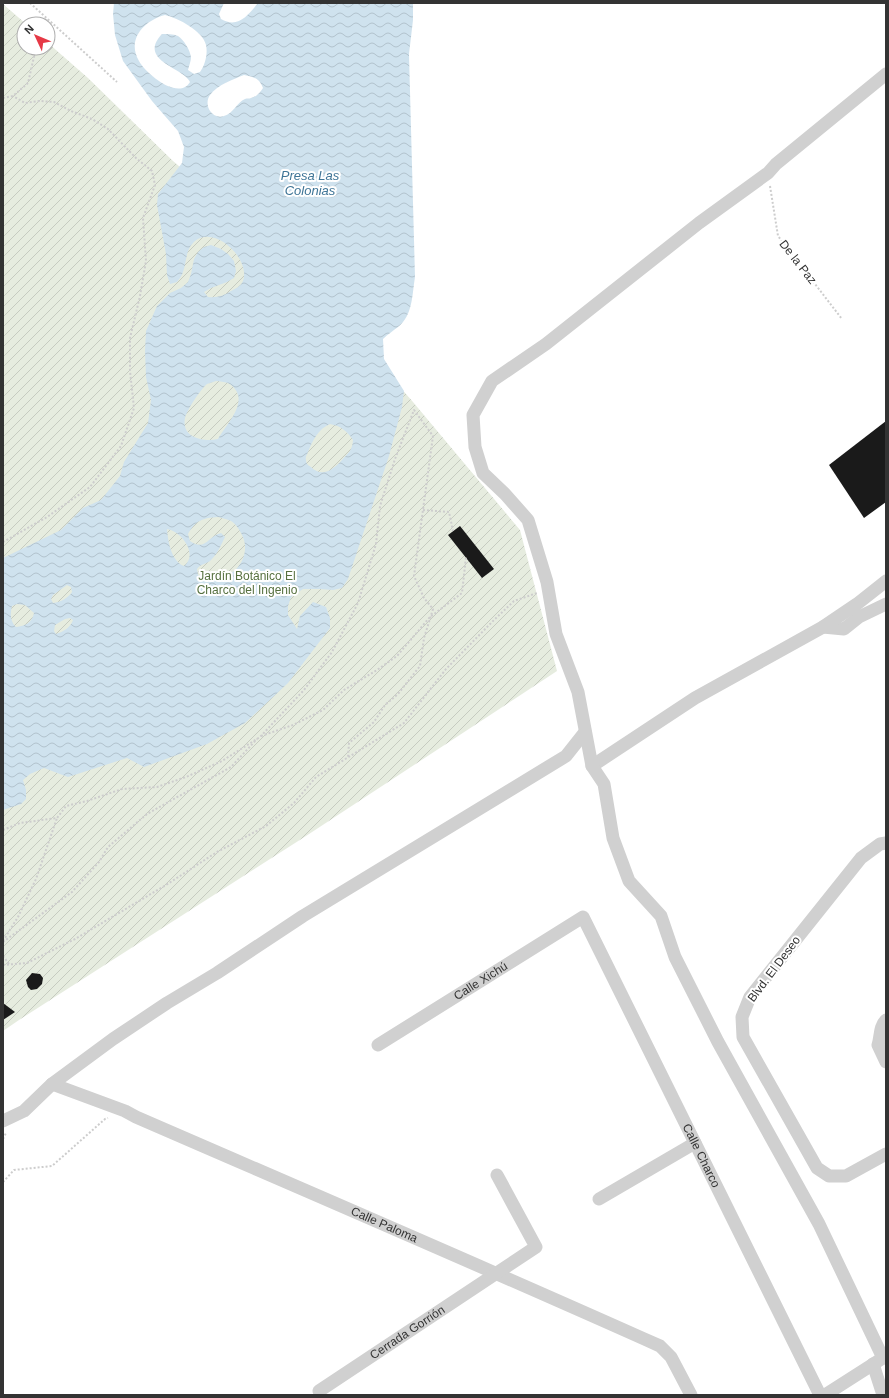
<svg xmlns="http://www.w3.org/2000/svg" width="889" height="1398" viewBox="0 0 889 1398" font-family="Helvetica,sans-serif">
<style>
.garden{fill:url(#garden-furrows)}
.water{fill:url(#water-waves);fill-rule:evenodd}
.building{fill:#1a1a1a}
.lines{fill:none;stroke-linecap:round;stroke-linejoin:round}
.path{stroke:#cdcdcd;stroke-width:2;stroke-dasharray:2 2;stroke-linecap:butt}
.street{stroke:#d0d0d0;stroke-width:13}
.labels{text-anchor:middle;stroke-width:4;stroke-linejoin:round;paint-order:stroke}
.street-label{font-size:12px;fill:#333;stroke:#fff}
.park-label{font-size:12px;fill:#56703f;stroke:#fff}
.water-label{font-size:13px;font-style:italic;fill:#3f7597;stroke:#fff}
</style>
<defs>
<pattern id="garden-furrows" width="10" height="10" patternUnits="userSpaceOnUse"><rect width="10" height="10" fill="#e6ecdf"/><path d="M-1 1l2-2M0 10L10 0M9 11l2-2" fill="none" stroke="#c6cbc0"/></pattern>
<pattern id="water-waves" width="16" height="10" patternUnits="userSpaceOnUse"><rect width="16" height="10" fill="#cfe2ee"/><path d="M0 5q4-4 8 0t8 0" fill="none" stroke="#b2c2cd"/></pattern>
</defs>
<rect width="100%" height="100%" fill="#fff"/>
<path class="garden" d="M3 4 26 24H24V48H48V43L88 78 173 161 259 234 318 293 413 402 520 530 557 671 306 836 19 1020 3 1031Z"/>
<path class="water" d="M114 3H224L219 14 221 19C238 29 248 15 258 3H413V20L409 54 415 277C412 295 413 315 398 327 393 331 388 334 383 339L384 359 404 391 402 407 389 456 348 579 342 588 333 590 320 589H303L291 597 288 606V615L297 629 300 616 313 602 326 607 330 618V628L288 683 245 723 207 744 144 767 127 758 68 777 44 768 30 774 23 780 26 790V799L21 804 3 810V558L61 530 83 508 101 500 120 476 124 462 148 423 151 400 146 377 145 351 146 331 157 306 170 293 181 288 188 282 191 274 194 259 198 252 204 247 211 245 221 249 228 254 234 261 236 271 234 278 227 282 211 288 204 292 208 297C217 298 223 296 231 291 235 289 241 286 243 281 251 259 215 225 195 241 185 250 187 261 183 272 182 276 179 279 177 282L170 284 167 275 166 254 157 205 158 194 182 163 184 147 178 131 152 101 123 61 115 35 113 14ZM165 15C178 18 203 31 206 45 208 54 205 65 200 72L194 74 188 70C189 66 191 61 191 57 190 50 184 40 178 36 173 34 167 34 162 34 137 61 183 67 190 82 179 101 146 74 139 61 126 39 145 20 165 15ZM244 75C254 77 259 78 263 88 260 93 256 97 251 98 249 99 247 98 245 99 237 102 233 114 224 116 212 120 203 105 210 95 217 85 234 79 244 75ZM216 381C225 382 230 382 235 389 247 404 226 425 218 439 204 442 181 438 185 418 187 410 200 390 207 384 210 383 213 382 216 381ZM330 424C341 426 347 431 353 440 352 451 349 452 342 460 333 470 322 478 311 467 308 465 306 464 306 460 305 457 307 455 308 452 313 440 318 429 330 424ZM218 517C222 518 227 519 231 521 235 523 239 529 241 533 253 553 237 579 213 579 208 580 203 577 198 575L197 569C202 563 204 565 210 561 217 555 221 545 225 537L221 533C208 536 205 552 190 541L188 534C196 520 203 518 218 517ZM167 529C181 531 199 554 184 566 171 561 168 541 167 529ZM67 585 71 587 72 592C68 598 61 602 53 603L51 599 53 595ZM17 604 25 605 34 613C32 623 25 626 16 627 10 621 10 614 12 606ZM70 618 73 620C71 627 63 632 56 634L54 631 55 625 65 619Z"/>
<g class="building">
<path d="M886 421V502L864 518 829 465Z"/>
<path d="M460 526 494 569 482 578 448 535Z"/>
<path d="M32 973 40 974 43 978 42 984 37 989 31 990 28 987 26 980Z"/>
<path d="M3 1003 15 1012 3 1020Z"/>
</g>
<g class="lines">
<g class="path">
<path d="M30 3 117 82"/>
<path d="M43 24 46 18"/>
<path d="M3 98 13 96 28 83 36 48"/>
<path d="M770 186 778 236 842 319"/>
<path d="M423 510 449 512 453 531"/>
<path d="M3 542 47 517 90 487 121 446 134 408 130 371V338L140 296 146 261 143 218 155 185 152 171 136 158 108 129 92 119 71 111 54 102 40 101 25 103 13 96"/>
<path d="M261 736 293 725 323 710 344 690 377 670 397 656 430 617 462 593 466 557"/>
<path d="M3 830 20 823 57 818 66 806 87 801 122 789 157 787 186 777 222 761 260 737 304 690 332 652 358 603 376 544 380 506 395 459 414 410 433 436 414 576 424 598 433 609 424 638 420 666 398 694 385 705 374 722 349 743 348 757"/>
<path d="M3 941 18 917 36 879 57 818"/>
<path d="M3 942 72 892 99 862 108 847 147 814 231 767 257 739"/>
<path d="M3 956 9 964"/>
<path d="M3 965 27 963 75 939 166 885 217 852 266 826 294 803 316 777 404 723 446 669 495 619 514 601 537 593"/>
<path d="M3 1139 6 1133"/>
<path d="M3 1182 14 1170 52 1166 105 1119 108 1118"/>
</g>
<g class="street">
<path d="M823 627 844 629 859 617 886 604"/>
<path d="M592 766 695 698 823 627 857 604 886 581"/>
<path d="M886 843 880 844 861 858 750 997 742 1017 743 1037 817 1168 829 1176H846L886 1154"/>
<path d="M886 1020C879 1027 881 1036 878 1045L886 1062"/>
<path id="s1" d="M378 1045 583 917 820 1395"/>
<path id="s2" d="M52 1084 125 1111 136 1117C311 1193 486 1268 660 1346L671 1357 691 1395"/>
<path d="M3 1121 24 1111 52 1084 113 1039 167 1003 217 973 303 916 566 756 585 732"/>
<path d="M599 1199 695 1143"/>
<path d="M883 1358 819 1224 718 1042 675 957 661 916 629 881 613 838 604 784 592 766 578 692 556 634 547 582 528 520 505 494 483 473 475 447 473 415 492 381 546 344 699 223 768 173 776 164 886 74"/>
<path d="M873 1364 883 1395"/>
<path id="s3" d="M319 1391 536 1247 497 1175"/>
<path d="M825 1395 886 1356"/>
</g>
</g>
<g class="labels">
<g class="street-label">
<text transform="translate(798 262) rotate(52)" y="4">De la Paz</text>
<text transform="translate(774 969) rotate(-53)" y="4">Blvd. El Deseo</text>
<text dy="4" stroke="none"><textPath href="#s1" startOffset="121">Calle Xichú</textPath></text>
<text dy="4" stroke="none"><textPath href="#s1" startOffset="508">Calle Charco</textPath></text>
<text dy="4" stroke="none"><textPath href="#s2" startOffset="361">Calle Paloma</textPath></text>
<text dy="4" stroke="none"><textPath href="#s3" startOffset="106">Cerrada Gorrión</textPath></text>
</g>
<g class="park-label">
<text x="247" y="580">Jardín Botánico El<tspan x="247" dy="14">Charco del Ingenio</tspan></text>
</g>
<g class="water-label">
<text x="310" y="180">Presa Las<tspan x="310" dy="15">Colonias</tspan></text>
</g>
</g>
<rect width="889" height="1398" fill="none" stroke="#333333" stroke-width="8"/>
<g transform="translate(36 36) rotate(314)"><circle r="19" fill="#ffffff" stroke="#adadad"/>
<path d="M0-3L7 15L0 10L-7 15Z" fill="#e63946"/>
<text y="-6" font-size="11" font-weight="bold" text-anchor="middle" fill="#333333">N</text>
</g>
</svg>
